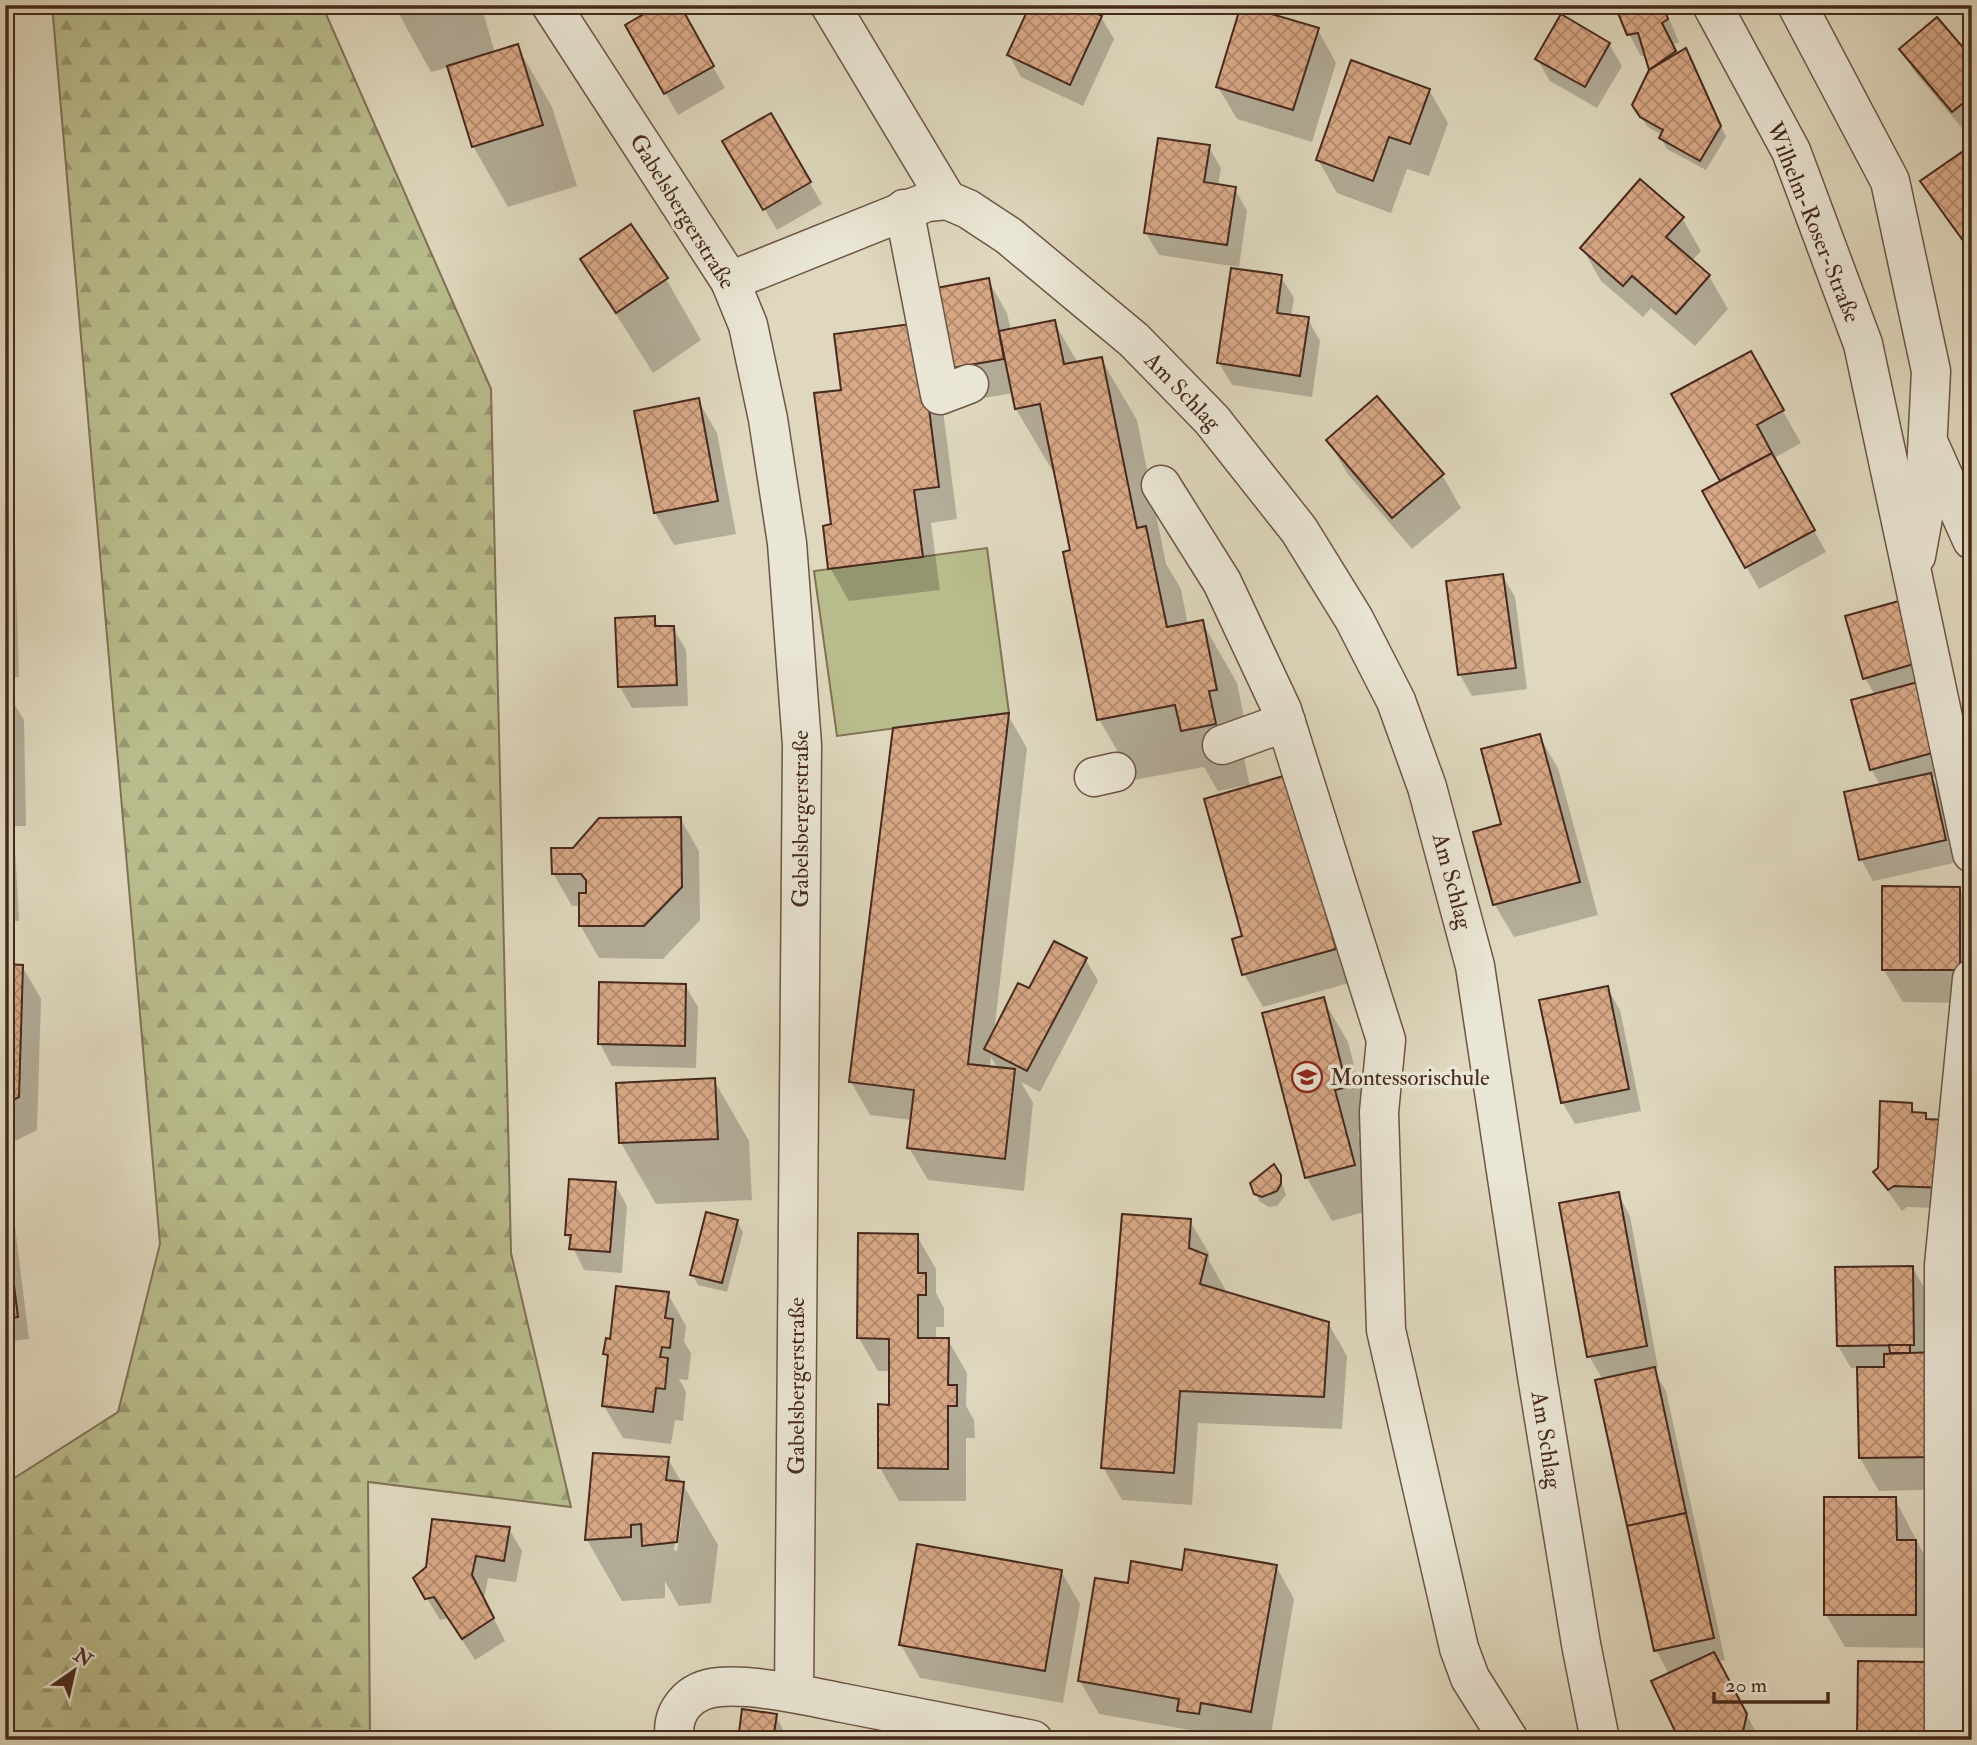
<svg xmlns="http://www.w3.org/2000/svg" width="1977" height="1745" viewBox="0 0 1977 1745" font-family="'IM FELL Double Pica',serif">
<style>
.grass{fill:#b9bc8c;stroke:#807254;stroke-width:2}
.forest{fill:url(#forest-firs);stroke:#807254;stroke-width:2}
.shadow{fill:#0003;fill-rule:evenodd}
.building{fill:url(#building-cross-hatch);stroke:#47291d;stroke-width:2}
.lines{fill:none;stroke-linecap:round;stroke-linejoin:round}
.minor-casing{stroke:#6d5545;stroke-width:41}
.minor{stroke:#eae6d5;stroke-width:38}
.labels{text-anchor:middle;stroke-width:7;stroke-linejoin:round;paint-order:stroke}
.street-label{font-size:23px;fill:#47291d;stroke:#eae6d5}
.poi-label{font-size:23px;fill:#47291d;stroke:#eae6d5;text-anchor:start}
</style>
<defs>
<pattern id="forest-firs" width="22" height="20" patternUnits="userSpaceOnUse" patternTransform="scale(1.75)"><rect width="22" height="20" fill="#b9bc8c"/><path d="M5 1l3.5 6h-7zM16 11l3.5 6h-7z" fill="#989972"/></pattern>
<pattern id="building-cross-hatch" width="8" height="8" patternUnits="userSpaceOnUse" patternTransform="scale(1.75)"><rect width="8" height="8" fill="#d9a987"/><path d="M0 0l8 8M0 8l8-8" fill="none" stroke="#b28a6e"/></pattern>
</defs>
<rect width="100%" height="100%" fill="#dfd8be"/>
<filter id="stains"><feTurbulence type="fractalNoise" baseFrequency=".00286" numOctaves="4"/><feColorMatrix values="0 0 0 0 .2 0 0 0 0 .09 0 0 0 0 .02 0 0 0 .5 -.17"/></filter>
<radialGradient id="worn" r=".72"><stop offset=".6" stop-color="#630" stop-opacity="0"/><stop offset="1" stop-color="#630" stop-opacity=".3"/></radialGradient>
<path class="grass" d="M987 548 1009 713 837 736 814 571Z"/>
<path class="forest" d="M52 5H322L491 389 511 1253 571 1507 368 1482 370 1740H5V1484L118 1412 160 1244Z"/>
<g class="shadow">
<path d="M394 5H481L495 53 517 46 552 107 577 186 508 207 473 146 449 67 431 72Z"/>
<path d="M678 5 725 88 678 115 627 25Z"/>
<path d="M1349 5H1369L1366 13Z"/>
<path d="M1641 5H1663L1679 42 1673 45 1678 55 1691 60 1726 137 1706 170 1667 149 1661 138 1662 135 1648 127 1640 116 1651 70 1647 55 1641 56 1629 34Z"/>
<path d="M1864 5H1876L1867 11Z"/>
<path d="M1101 17 1114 39 1083 106 1021 77 1009 55Z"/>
<path d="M1318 30 1336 63 1312 142 1237 119 1218 87Z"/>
<path d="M1609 44 1622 66 1597 108 1550 81 1537 59Z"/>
<path d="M1901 49 1972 61V128L1966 133 1914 71Z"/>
<path d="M1429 90 1448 123 1429 176 1407 169 1391 213 1337 193 1318 160Z"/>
<path d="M770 115 822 204 777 230 725 142Z"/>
<path d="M1208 146 1221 168 1218 186 1235 189 1247 211 1239 267 1159 255 1146 233Z"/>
<path d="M1972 169V255L1923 182Z"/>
<path d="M1682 218 1701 251 1692 261 1709 276 1728 309 1695 346 1651 308 1643 317 1601 281 1582 248Z"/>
<path d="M582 260 666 279 701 340 653 373Z"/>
<path d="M1281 277 1294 298 1291 316 1308 319 1320 341 1312 397 1232 385 1219 363Z"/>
<path d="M988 280 1007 313 1011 331 1054 322 1078 363 1101 359 1137 420 1166 564 1181 589 1188 625 1202 622 1237 683 1251 751 1243 752 1250 787 1286 777 1353 982 1263 1007 1244 974 1247 785 1218 791 1204 767 1134 780 1099 719 1055 469 1052 470 1016 409 1013 393 967 401 948 369Z"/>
<path d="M1750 353 1801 443 1774 458 1826 552 1759 589 1704 492 1722 482 1674 395Z"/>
<path d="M936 357 957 519 931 523 940 590 849 601 830 568 843 392Z"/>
<path d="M698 400 717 433 736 534 674 545 655 513Z"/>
<path d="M1328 440 1442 475 1461 508 1412 549 1347 473Z"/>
<path d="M5 464 13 477 19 677 5 678Z"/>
<path d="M1502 575 1515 597 1527 689 1472 696 1460 675Z"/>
<path d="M1898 603 1948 774 1932 778 1943 797 1958 862 1873 881 1861 859 1881 786 1871 769 1875 695 1865 678Z"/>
<path d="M654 618 659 628H673L686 650 688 706 632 708 620 687Z"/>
<path d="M5 688 24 720 26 826H5Z"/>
<path d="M1008 715 1027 748 994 1033 1030 990 1086 960 1098 981 1040 1092 1021 1082 1033 1103 1024 1191 928 1180 909 1148 912 1120 870 1115 851 1082ZM991 1057 998 1069 990 1068Z"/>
<path d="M1539 736 1558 768 1598 915 1514 937 1495 905 1475 833 1503 825Z"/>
<path d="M680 818 699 851 700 920 663 959 599 958 580 925V906H572L553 873 574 850Z"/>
<path d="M5 831 15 848 19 921H5Z"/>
<path d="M1959 888 1972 910V1003L1903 1002 1884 970Z"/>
<path d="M5 965 22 966 41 999 37 1130 5 1146Z"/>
<path d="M685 985 698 1007 696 1068 612 1066 600 1044Z"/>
<path d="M1607 988 1620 1010 1641 1111 1575 1124 1562 1102Z"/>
<path d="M1323 999 1348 1042 1371 1130 1358 1133 1378 1208 1332 1221 1307 1178 1264 1014Z"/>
<path d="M714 1080 749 1141 752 1200 656 1204 621 1143Z"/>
<path d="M1911 1105 1916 1114H1925L1929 1121 1955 1209 1907 1207 1902 1211 1875 1173Z"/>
<path d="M1277 1169 1286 1195 1277 1206 1269 1207 1259 1201 1252 1184Z"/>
<path d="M615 1184 627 1206 622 1273 584 1270 567 1235Z"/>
<path d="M1618 1194 1630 1216 1658 1368 1653 1369 1666 1391 1725 1660 1718 1661 1760 1740H1673L1677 1731 1669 1674 1656 1650 1603 1380 1589 1356Z"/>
<path d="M5 1196 13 1211 29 1339 5 1342Z"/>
<path d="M1190 1221 1209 1253V1261L1225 1289 1224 1293 1328 1323 1347 1356 1342 1429 1198 1423 1192 1505 1122 1500 1103 1467Z"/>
<path d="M737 1222 743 1232 727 1292 698 1285 692 1274Z"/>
<path d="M917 1236 936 1269V1293L944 1308V1327H936V1340H948L967 1373 966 1406 974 1420 975 1438H966V1501H899L880 1468 891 1406V1371H878L859 1338Z"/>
<path d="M1912 1267 1925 1289 1926 1354 1955 1489 1879 1491 1860 1458 1859 1368H1851L1838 1346Z"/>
<path d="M668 1294 686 1326 684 1342 691 1353 688 1380 679 1379 686 1392 683 1421 675 1420 671 1444 623 1438 604 1406 609 1361 605 1354 611 1341Z"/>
<path d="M594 1454 668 1459 718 1545 711 1603 679 1606 665 1581V1598L622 1601 587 1540ZM678 1516H682L677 1551 674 1550Z"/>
<path d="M1895 1499 1934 1574V1648L1845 1647 1826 1615Z"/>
<path d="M509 1529 522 1551 516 1582 488 1578 484 1599 505 1641 475 1660 448 1618 440 1620 415 1578 427 1568Z"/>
<path d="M1276 1566 1294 1599 1270 1740 1220 1735 1219 1740H1196L1190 1730 1099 1714 1080 1681 1129 1585 1183 1572Z"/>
<path d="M1061 1571 1080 1604 1063 1703 920 1678 901 1645Z"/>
<path d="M776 1716 788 1740H740Z"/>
</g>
<g class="building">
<path d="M659 5H680L714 66 664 94 625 25Z"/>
<path d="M1030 5H1079L1102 16 1070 85 1007 55Z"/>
<path d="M1241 5 1319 28 1293 110 1216 87Z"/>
<path d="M1637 5H1663L1668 19 1662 23 1676 51 1649 70 1638 33 1627 35 1618 13Z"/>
<path d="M1561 14 1610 43 1585 87 1535 59Z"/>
<path d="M1937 17 1972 58V96L1952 112 1899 49Z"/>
<path d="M518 44 543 125 472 147 447 66Z"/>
<path d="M1686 48 1721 126 1700 161 1659 138 1663 130 1640 117 1632 105 1649 70Z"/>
<path d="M1351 60 1430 89 1410 144 1389 137 1373 181 1316 160Z"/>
<path d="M771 113 811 182 763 210 722 141Z"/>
<path d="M1158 138 1210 145 1204 182 1236 187 1227 245 1144 233Z"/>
<path d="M1962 152 1972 166V253L1920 181Z"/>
<path d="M1640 179 1684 217 1666 237 1710 275 1676 314 1632 276 1623 286 1580 248Z"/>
<path d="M631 224 668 278 616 313 580 259Z"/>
<path d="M1231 268 1282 275 1277 313 1309 317 1300 376 1217 363Z"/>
<path d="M989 278 1004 359 946 369 931 289Z"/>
<path d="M1055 320 1064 364 1102 357 1137 528 1146 526 1167 627 1203 620 1217 690 1209 691 1216 724 1181 731 1175 705 1097 720 1063 552 1070 550 1040 404 1015 409 999 331Z"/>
<path d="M918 323 939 487 914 490 923 557 828 569 823 526 831 524 814 393 841 390 834 334Z"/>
<path d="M1751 351 1784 410 1757 425 1772 453 1720 481 1671 394Z"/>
<path d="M1377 396 1444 474 1392 518 1326 440Z"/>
<path d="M699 398 718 501 654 513 634 411Z"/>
<path d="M1772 453 1815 530 1745 568 1702 491Z"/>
<path d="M1503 574 1516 668 1458 675 1446 581Z"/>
<path d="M1899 601 1917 663 1863 679 1845 616Z"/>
<path d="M655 616V626H674L677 685 618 687 615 618Z"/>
<path d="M1918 682 1936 752 1870 770 1851 700Z"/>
<path d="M5 685 8 794H5Z"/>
<path d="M1009 713 968 1064 1015 1069 1005 1159 907 1148 914 1090 849 1082 893 728Z"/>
<path d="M1540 734 1580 882 1493 905 1473 832 1501 824 1481 749Z"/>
<path d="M1931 773 1946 840 1859 860 1844 792Z"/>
<path d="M1287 775 1336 949 1242 975 1232 939 1242 936 1204 799Z"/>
<path d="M681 817 682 887 644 926H579V893H586V880L581 874H552L551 848H573L599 818Z"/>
<path d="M1882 886 1960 887V970H1882Z"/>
<path d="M1054 941 1087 958 1027 1071 984 1049 1018 983 1029 988Z"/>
<path d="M5 964 23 965 19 1097 5 1104Z"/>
<path d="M599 982 686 984 685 1046 598 1044Z"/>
<path d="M1608 986 1629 1089 1561 1103 1539 1000Z"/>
<path d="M1324 997 1347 1087 1335 1090 1355 1165 1305 1178 1262 1013Z"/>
<path d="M715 1078 718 1139 619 1143 616 1083Z"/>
<path d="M1880 1101 1912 1103V1112L1926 1113V1119L1948 1120 1944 1188 1894 1186 1888 1190 1873 1172 1878 1168Z"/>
<path d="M1274 1164 1281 1175V1184L1277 1191 1262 1197 1254 1194 1250 1183Z"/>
<path d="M569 1179 616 1182 610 1252 569 1249 571 1235H565Z"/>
<path d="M1619 1192 1647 1346 1587 1357 1559 1203Z"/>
<path d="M706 1212 738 1220 722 1283 690 1275Z"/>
<path d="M5 1214 18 1317 5 1319Z"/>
<path d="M1122 1214 1191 1219 1189 1248 1207 1255 1200 1284 1329 1322 1324 1397 1180 1391 1174 1473 1101 1468Z"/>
<path d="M858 1233 918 1234V1273H926V1295H918V1338H949L948 1385H957V1406H948V1469L878 1468V1404L889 1405V1339L857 1338Z"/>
<path d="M1913 1266 1914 1345 1837 1346 1835 1267Z"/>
<path d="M616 1286 669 1292 665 1318 673 1319 670 1348 662 1347 660 1357 668 1358 665 1389 656 1388 653 1412 602 1406 608 1355 603 1354 606 1338 610 1339Z"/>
<path d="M1889 1345H1910V1353H1890Z"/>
<path d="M1935 1352 1937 1457 1859 1458 1857 1367H1884V1354Z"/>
<path d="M1655 1367 1686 1513 1627 1526 1595 1380Z"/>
<path d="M593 1453 669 1457 666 1480 684 1482 677 1542 642 1546 641 1524 631 1525V1537L585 1540Z"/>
<path d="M1824 1497H1896L1897 1540H1916V1615H1824Z"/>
<path d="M1686 1513 1714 1638 1654 1651 1627 1526Z"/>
<path d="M432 1519 510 1527 504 1561 476 1556 472 1575 494 1618 462 1639 434 1597 425 1599 413 1578 426 1567Z"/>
<path d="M917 1544 1062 1570 1045 1671 899 1645Z"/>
<path d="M1185 1549 1277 1565 1251 1712 1201 1703 1199 1714 1177 1711 1179 1699 1078 1681 1095 1578 1128 1583 1131 1561 1182 1570Z"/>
<path d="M1714 1652 1747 1714 1741 1740H1671L1675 1731 1651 1681Z"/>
<path d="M1858 1661 1929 1662 1928 1740H1857Z"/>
<path d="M742 1709 777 1714 773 1740H738Z"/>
</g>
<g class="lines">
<g class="minor-casing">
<g id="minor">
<path d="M551 5 730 281 748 325 768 419 787 543 802 745 794 1693"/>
<path d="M830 5 947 200"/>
<path d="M1712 5 1791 151 1863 344 1972 853"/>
<path d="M1797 5 1890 181 1931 371 1924 512 1916 556"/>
<path d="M904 209 940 395 969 384"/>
<path d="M730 281 927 202 947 200 968 209 1009 236 1134 340 1212 420 1299 530 1354 619 1396 701 1427 787 1475 966 1537 1376 1581 1644 1600 1740"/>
<path d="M1930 446 1972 540"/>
<path d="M1161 485 1222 582 1282 710 1386 1040 1379 1112 1386 1330 1459 1648 1470 1678 1509 1740"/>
<path d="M1222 745 1286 722"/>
<path d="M1094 777 1116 772"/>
<path d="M675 1740C670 1711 690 1689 720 1687 755 1684 808 1696 843 1703 906 1715 969 1727 1033 1740"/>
<path d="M1944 1740V1265L1972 979"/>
</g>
</g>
<use href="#minor" class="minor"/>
</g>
<defs>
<g id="school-ring" transform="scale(1.575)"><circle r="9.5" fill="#eae6d5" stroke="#8f2418" stroke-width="1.5"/><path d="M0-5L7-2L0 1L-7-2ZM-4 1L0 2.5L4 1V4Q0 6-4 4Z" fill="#8f2418"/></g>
</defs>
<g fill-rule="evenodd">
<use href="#school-ring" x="1307" y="1077"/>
</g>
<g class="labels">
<g class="street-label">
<text transform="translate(683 211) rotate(58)" y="8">Gabelsbergerstraße</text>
<text transform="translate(1814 222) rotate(68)" y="8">Wilhelm-Roser-Straße</text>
<text transform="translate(1183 391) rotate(46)" y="8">Am Schlag</text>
<text transform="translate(800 819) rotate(-90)" y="8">Gabelsbergerstraße</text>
<text transform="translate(1453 881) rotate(75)" y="8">Am Schlag</text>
<text transform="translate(796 1386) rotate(-90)" y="8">Gabelsbergerstraße</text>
<text transform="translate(1547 1440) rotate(81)" y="8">Am Schlag</text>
</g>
<g class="poi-label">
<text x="1330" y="1085">Montessorischule</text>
</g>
</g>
<rect width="1977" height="1745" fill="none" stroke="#dfd8be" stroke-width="28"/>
<rect x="7" y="7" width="1963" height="1731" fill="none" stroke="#47291d" stroke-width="3.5"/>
<rect x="14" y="14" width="1949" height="1717" fill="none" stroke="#47291d" stroke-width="2"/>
<g transform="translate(74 1671) rotate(34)" stroke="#eae6d5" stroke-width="5" paint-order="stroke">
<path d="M0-5L12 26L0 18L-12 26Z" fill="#47291d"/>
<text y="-10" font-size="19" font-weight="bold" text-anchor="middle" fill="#47291d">N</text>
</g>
<path d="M1714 1692v10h114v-10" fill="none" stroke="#47291d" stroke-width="3.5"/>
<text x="1725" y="1692" font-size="21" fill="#47291d" stroke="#eae6d5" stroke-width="5" paint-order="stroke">20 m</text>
<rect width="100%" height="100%" filter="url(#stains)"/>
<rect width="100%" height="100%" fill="url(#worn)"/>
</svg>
